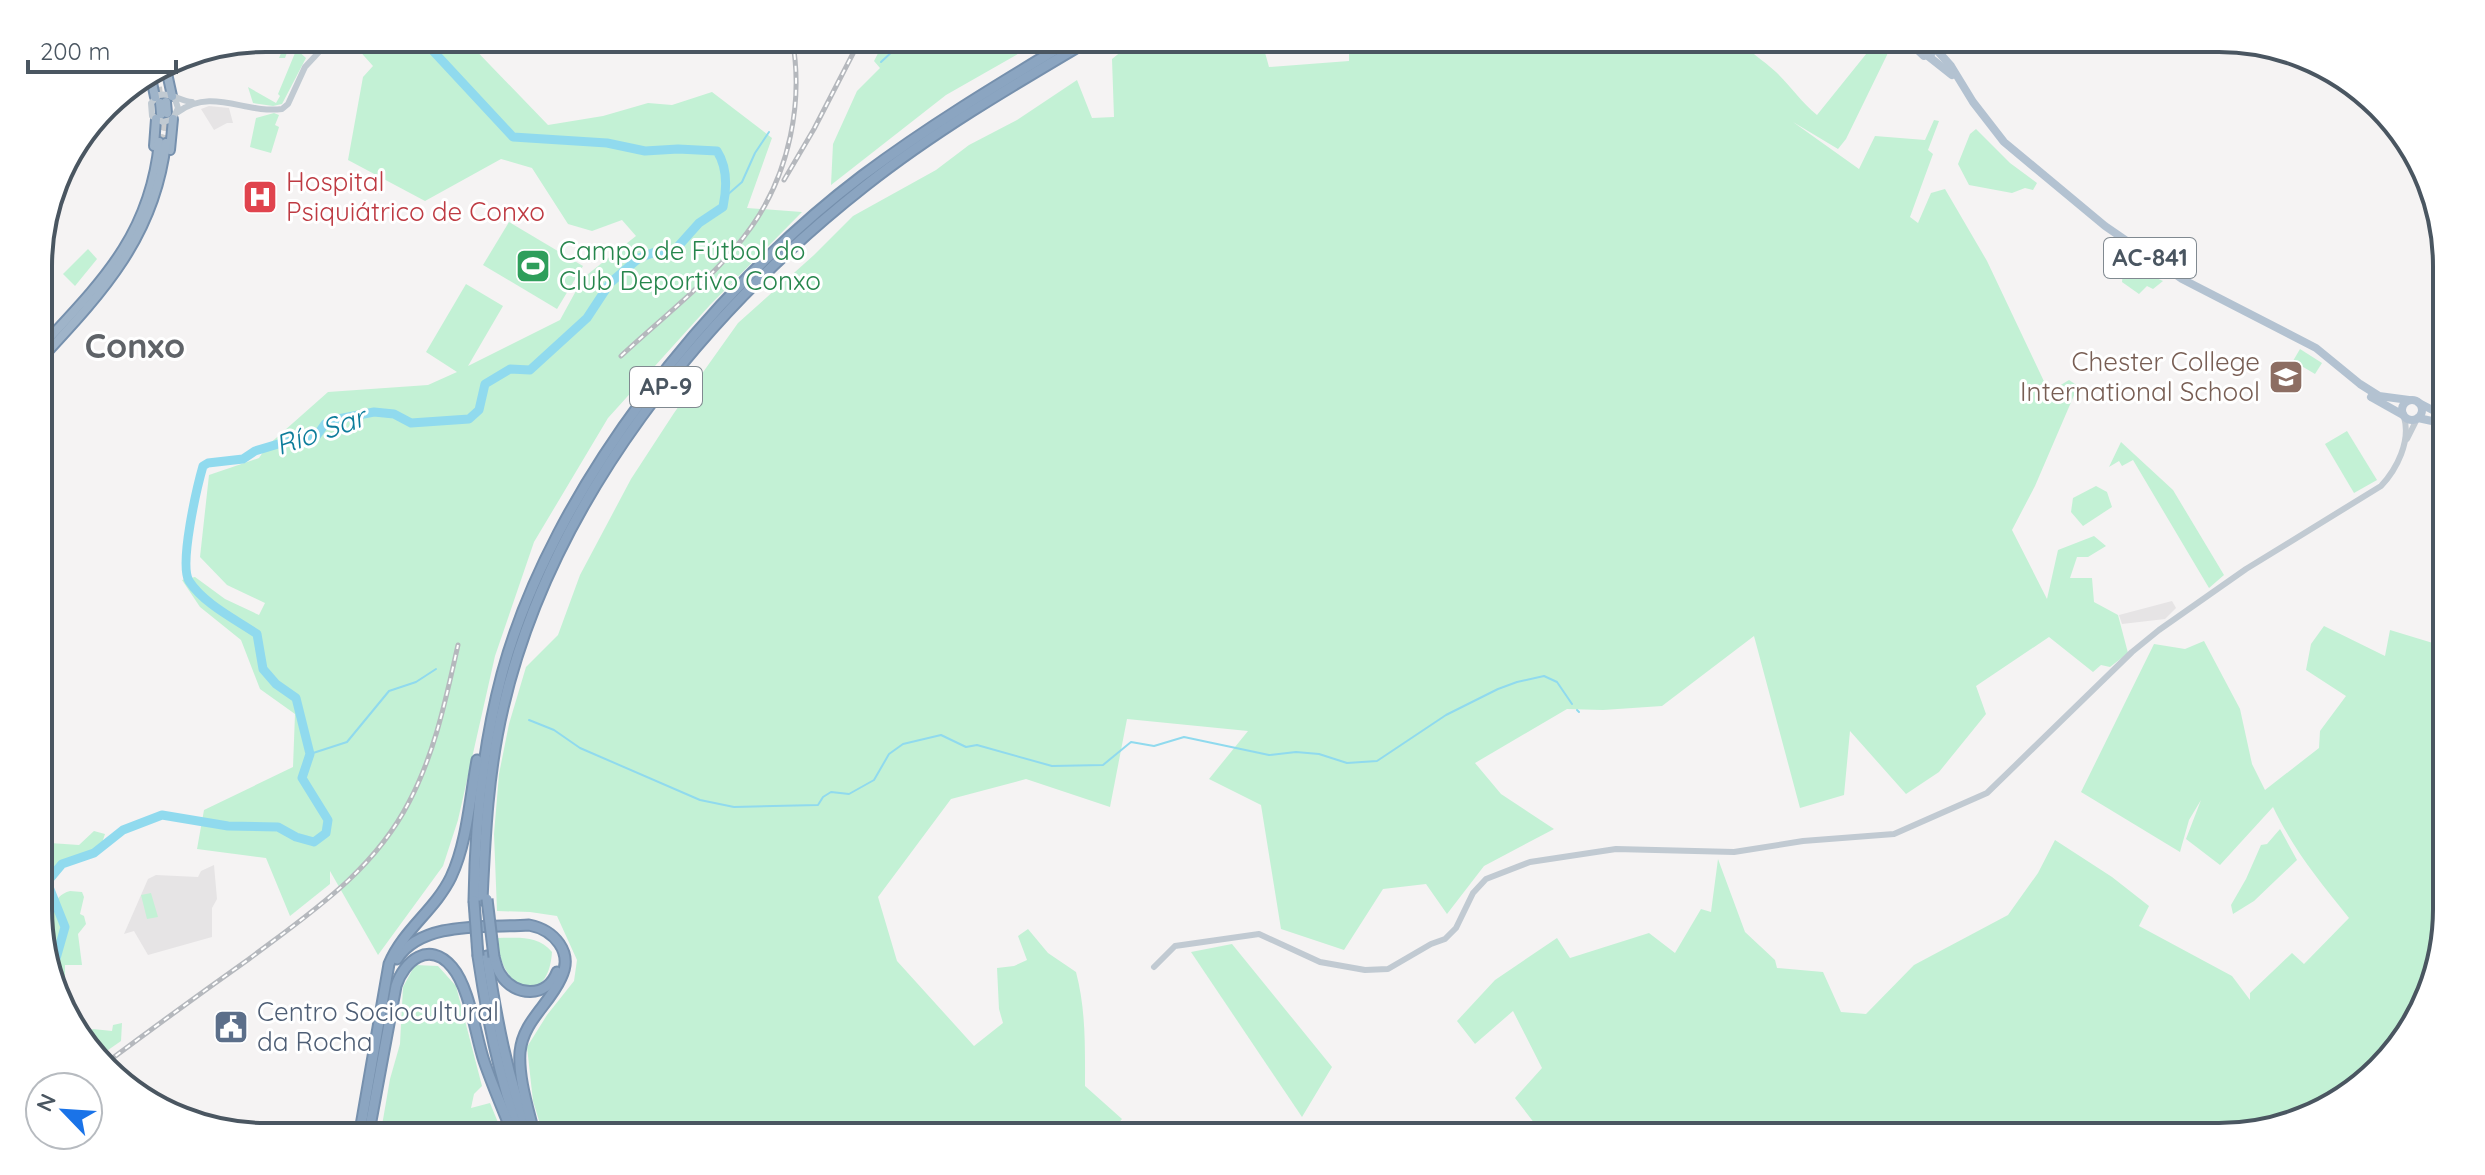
<svg xmlns="http://www.w3.org/2000/svg" width="2485" height="1175" viewBox="0 0 2485 1175" font-family="Quicksand,sans-serif">
<style>
.education{fill:#e6e4e5}
.green{fill:#c3f1d5}
.lines{fill:none;stroke-linecap:round;stroke-linejoin:round}
.stream{stroke:#90daee;stroke-width:2}
.river{stroke:#90daee;stroke-width:9}
.trunk-tunnel{stroke:#caccce;stroke-width:8;stroke-dasharray:8 4;stroke-linecap:butt}
.trunk-casing{stroke:#7690ad;stroke-width:12}
.motorway-casing{stroke:#7690ad;stroke-width:13}
.tertiary{stroke:#c1cad2;stroke-width:6}
.primary{stroke:#b3c2d1;stroke-width:8}
.trunk{stroke:#9fb4c9;stroke-width:8}
.motorway{stroke:#8ba5c1;stroke-width:9}
.rail-casing{stroke:#b5b8bd;stroke-width:5}
.rail{stroke:#fff;stroke-width:2;stroke-dasharray:6;stroke-linecap:butt}
.motorway-bridge-casing{stroke:#7690ad;stroke-width:13;stroke-linecap:butt}
.motorway-bridge{stroke:#8ba5c1;stroke-width:9}
.labels{text-anchor:middle;stroke-width:6;stroke-linejoin:round;paint-order:stroke}
.shield{fill:#fff;stroke:#808990;stroke-width:2}
.shield-label{font-size:24px;font-weight:bold;fill:#4a5661}
.health-label{font-size:26px;fill:#be3a42;stroke:#fff;text-anchor:start}
.leisure-label{font-size:26px;fill:#27864d;stroke:#fff;text-anchor:start}
.education-label{font-size:26px;fill:#785e54;stroke:#fff;text-anchor:end}
.service-label{font-size:26px;fill:#4e5e75;stroke:#fff;text-anchor:start}
.water-label{font-size:28px;font-style:italic;fill:#0c7c9b;stroke:#fff}
.district-label{font-size:34px;font-weight:bold;fill:#5f6368;stroke:#fff}
.rim{fill:none;stroke:#4a5661;stroke-width:4}
</style>
<rect width="100%" height="100%" fill="#f5f3f3"/>
<g class="education">
<path d="M209 106 229 108 233 123H227L214 130 201 109Z"/>
<path d="M2172 601 2176 608 2165 619 2122 624 2119 615Z"/>
<path d="M214 865 217 899 212 908V937L148 955 134 931 124 934 148 879 156 875 198 877 201 871Z"/>
</g>
<g class="green">
<path d="M279 38H284L306 58 282 104 273 106 253 103 248 87 276 103 280 96 278 94 295 53 288 50 285 58H279L282 51 276 48Z"/>
<path d="M348 38H464L548 125 603 116 648 103 672 105 712 92 772 138 747 208 802 212 710 305 608 418 534 542 495 656 458 820 443 866 378 955 330 871V884L290 916 266 858 197 849 204 810 293 767 295 714 260 689 241 640 200 607 182 580 195 577 225 599 259 615 265 603 227 585 200 557 209 475 259 458 267 446 328 392 428 385 457 372 426 352 466 284 503 306 468 366 560 320 583 278 636 236 622 220 592 231 568 224 532 168 501 159 425 201 348 160 363 77 373 66Z"/>
<path d="M886 38H1046L946 95 831 185 833 144 857 91 880 68 874 61Z"/>
<path d="M1138 38H1261L1269 67 1349 61V38H1737C1749 52 1763 60 1776 72 1791 86 1801 102 1817 115L1879 38H1885L1891 43 1887 55 1846 139 1838 149 1793 122 1859 169 1875 136 1925 140 1934 120 1939 121 1928 150 1933 154 1910 217 1918 223 1931 193 1945 189 1987 261 2049 392 2069 380 2078 386 2035 486 2012 530 2047 599 2058 550 2094 536 2106 546 2088 557H2077L2070 578H2092L2094 602 2118 615 2128 653 2110 667 2101 665 2093 672 2049 637 1976 686 1986 714 1939 772 1906 794 1850 731 1844 795 1800 808 1754 636 1662 706 1603 710 1567 709 1475 763 1501 794 1554 829 1484 866 1447 914 1426 884 1383 889 1344 950 1281 929 1261 805 1209 779 1248 731 1127 719 1110 807 1026 779 951 799 878 897 897 961 974 1046 1003 1023 999 1009 997 968 1014 966 1027 960 1018 936 1028 929 1048 953 1076 972C1086 1010 1085 1047 1085 1086L1122 1119 1107 1137H544L533 1101 527 1047 547 1015 574 981 577 960 557 916 530 912 497 911 494 834 499 774 509 724 526 667 558 635 580 575 631 479 674 413 738 323 814 255 853 216 936 170 969 145 1017 120 1077 80 1092 118 1114 117 1112 59Z"/>
<path d="M274 113 279 115 275 125 279 127 271 153 250 147 256 118Z"/>
<path d="M1976 129 2010 163 2037 183 2033 190 2025 188 2012 193 1969 185 1958 164 1970 134Z"/>
<path d="M509 222 583 266 557 309 483 265Z"/>
<path d="M88 249 97 259 75 286 63 274Z"/>
<path d="M2128 265 2163 281 2153 289 2147 286 2139 294 2122 282 2123 272Z"/>
<path d="M2300 349 2322 363 2315 374 2293 361Z"/>
<path d="M2347 431 2377 480 2354 493 2325 444Z"/>
<path d="M2121 442 2173 490 2224 575 2209 588 2133 460 2122 466 2119 461 2109 467Z"/>
<path d="M2096 486 2107 492 2112 507 2083 526 2071 512 2073 498Z"/>
<path d="M2324 626 2385 656 2390 630 2446 647 2447 909 2429 997 2346 1098 2233 1137H1545L1515 1098 1542 1068 1513 1011 1475 1044 1457 1021 1495 980 1557 938 1570 958 1649 933 1675 953 1701 909 1711 912 1718 859 1745 932 1775 960 1777 968 1823 972 1841 1012 1866 1014 1914 965 2008 915 2038 873 2055 840 2112 877 2149 906 2139 926 2232 976 2250 1000V993L2292 953 2304 964 2349 918C2318 879 2295 852 2273 807L2220 865 2186 839 2201 800 2189 820 2180 852 2081 792 2154 644 2185 649 2204 641 2240 709 2252 764 2265 790 2319 748 2320 731 2346 696 2306 670 2311 644Z"/>
<path d="M2280 829 2297 860 2254 901 2233 914 2231 905 2246 879 2261 845 2267 844Z"/>
<path d="M94 831 105 834 101 846 63 863 40 883V834L50 843 79 845Z"/>
<path d="M70 891 82 892 84 897 80 914 84 916 86 924 78 934 82 965H65V985H59L40 939V922L43 927 50 929C54 913 51 896 70 891Z"/>
<path d="M151 893 158 917 147 919 141 895Z"/>
<path d="M498 938C519 938 538 935 552 952 548 1011 498 989 498 938Z"/>
<path d="M1232 944 1332 1067 1302 1117 1191 952Z"/>
<path d="M415 965 438 966 456 986 482 1086 474 1094 471 1108 490 1103 504 1137H380L390 1079 400 1044 403 987Z"/>
<path d="M122 1023 121 1041 98 1057 85 1047 78 1032 83 1034 93 1029 112 1031 113 1025Z"/>
</g>
<g class="lines">
<g class="stream">
<path d="M881 62 895 49"/>
<path d="M726 196 742 182 755 153 769 132"/>
<path d="M1577 710 1579 712"/>
<path d="M529 720 554 730 580 748 700 800 734 807 818 805 823 797 831 792 849 794 874 780 889 754 903 744 941 735 966 747 977 745 1052 766 1103 765 1131 742 1154 746 1184 737 1269 755 1296 752 1319 754 1347 763 1377 761 1446 715 1498 689 1517 682 1544 676 1557 682 1572 704"/>
<path d="M310 754 347 742 389 691 416 682 436 669"/>
</g>
<path class="river" d="M53 969 65 927 47 882 62 864 94 853 123 830 162 815 228 826 278 827 296 837 314 842 326 833 328 820 302 778 310 754 296 698 276 684 263 669 257 634C235 619 204 604 189 581 179 564 197 487 203 466L208 463 243 459 255 451 285 442 315 438 325 424 333 420 374 412 394 414 411 423 469 419 479 410 485 384 510 369 530 370 587 318 610 283 639 258 658 251 673 252 699 223 723 207C727 188 728 168 717 151L678 149 645 151 607 143 513 137 421 38"/>
<g class="trunk-tunnel">
<path d="M158 87 160 103"/>
<path d="M159 142 161 115"/>
<path d="M166 143 167 115"/>
</g>
<g class="trunk-casing">
<g id="trunk">
<path d="M165 64 172 96"/>
<path d="M150 73 155 97"/>
<path d="M166 102 167 113"/>
<path d="M160 103 161 114"/>
<path d="M154 146 156 119"/>
<path d="M170 150 173 119"/>
<path d="M39 349C100 283 150 236 159 142"/>
<path d="M39 361C101 294 155 238 166 143"/>
</g>
</g>
<g class="motorway-casing">
<g id="motorway">
<path d="M482 900C485 835 488 771 503 708 551 501 701 315 865 186 936 130 1015 84 1093 38"/>
<path d="M474 901C475 824 482 749 502 674 552 488 710 291 862 176 930 125 1002 82 1075 38"/>
<path d="M478 956C487 1018 499 1079 521 1137"/>
<path d="M487 956C496 1016 507 1077 529 1134"/>
<path d="M494 957C496 963 497 970 501 975 515 997 547 998 557 972"/>
<path d="M397 959C422 920 488 928 529 925 554 930 574 952 561 978 549 1005 523 1021 520 1052 518 1079 529 1111 535 1137"/>
<path d="M359 1137 389 964C403 930 435 910 451 877 467 843 470 798 477 760"/>
<path d="M368 1137 396 986C404 961 429 940 452 967 470 988 475 1034 484 1061 493 1087 504 1112 514 1137"/>
</g>
</g>
<g class="tertiary">
<path d="M472 38 487 48 505 49"/>
<path d="M175 99 178 108 173 119 163 122 152 116 151 103 159 95C170 92 180 101 192 102"/>
<path d="M178 112C212 87 245 114 282 109L288 104 305 67 332 38"/>
<path d="M2407 439 2417 419"/>
<path d="M1154 967 1175 946 1259 934 1320 962 1365 970 1388 969 1431 944 1445 939 1456 928 1473 893 1486 879 1530 862 1616 849 1734 852 1803 841 1894 834 1987 793 2132 652 2159 630 2246 569 2381 486C2397 469 2411 441 2404 417"/>
</g>
<g class="primary">
<path d="M1905 38 1924 56 1931 54 1935 48 1933 41 1927 38"/>
<path d="M1935 48 1951 66 1973 102 2004 142 2105 226 2182 279 2316 348 2360 384 2379 396 2409 400"/>
<path d="M1928 56 1952 75"/>
<path d="M2371 397 2403 415"/>
<circle cx="2412" cy="410" r="10"/>
<path d="M2419 403 2446 417"/>
<path d="M2418 418 2446 424"/>
</g>
<use href="#trunk" class="trunk"/>
<use href="#motorway" class="motorway"/>
<g class="rail-casing">
<g id="rail">
<path d="M784 180 814 129 861 38"/>
<path d="M621 356C665 315 717 276 752 226 789 173 804 102 792 38"/>
<path d="M106 1063C153 1028 201 993 249 959 310 913 373 872 409 802 435 753 446 698 458 645"/>
</g>
</g>
<use href="#rail" class="rail"/>
<g class="motorway-bridge-casing">
<g id="motorway-bridge">
<path d="M487 899 494 957"/>
<path d="M474 901 478 956"/>
</g>
</g>
<use href="#motorway-bridge" class="motorway-bridge"/>
</g>
<defs>
<g id="hospital-square" transform="scale(1.8)"><rect x="-9" y="-9" width="18" height="18" rx="4" fill="#e0444e" stroke="#fff"/><path d="M-5-5h3v3.5h4V-5h3V5h-3V1.5h-4V5h-3Z" fill="#fff"/></g>
<g id="stadium-square" transform="scale(1.8)"><rect x="-9" y="-9" width="18" height="18" rx="4" fill="#2e9e5b" stroke="#fff"/><path d="M0-5a6.5 5 0 1 0 0 10a6.5 5 0 1 0 0-10ZM-3.5-1.8h7v3.6h-7Z" fill="#fff"/></g>
<g id="school-square" transform="scale(1.8)"><rect x="-9" y="-9" width="18" height="18" rx="4" fill="#8d6e63" stroke="#fff"/><path d="M0-5L7-2L0 1L-7-2ZM-4 1L0 2.5L4 1V4Q0 6-4 4Z" fill="#fff"/></g>
<g id="civic-square" transform="scale(1.8)"><rect x="-9" y="-9" width="18" height="18" rx="4" fill="#5c6f8a" stroke="#fff"/><path d="M-.6-6.5H3V-4.5H.6V-3L4-1V1h2V6H-6V1h2V-1L-.6-3ZM-1.2 2.5V6h2.4V2.5Z" fill="#fff"/></g>
</defs>
<g fill-rule="evenodd">
<use href="#hospital-square" x="260" y="197"/>
<use href="#stadium-square" x="533" y="266"/>
<use href="#school-square" x="2286" y="377"/>
<use href="#civic-square" x="231" y="1027"/>
</g>
<g class="labels">
<g class="shield">
<rect x="2104" y="238" width="92" height="40" rx="6"/>
<rect x="630" y="367" width="72" height="40" rx="6"/>
</g>
<g class="shield-label">
<text x="2150" y="266">AC-841</text>
<text x="666" y="395">AP-9</text>
</g>
<g class="health-label">
<text x="286" y="191">Hospital<tspan x="286" dy="30">Psiquiátrico de Conxo</tspan></text>
</g>
<g class="leisure-label">
<text x="559" y="260">Campo de Fútbol do<tspan x="559" dy="30">Club Deportivo Conxo</tspan></text>
</g>
<g class="education-label">
<text x="2260" y="371">Chester College<tspan x="2260" dy="30">International School</tspan></text>
</g>
<g class="service-label">
<text x="257" y="1021">Centro Sociocultural<tspan x="257" dy="30">da Rocha</tspan></text>
</g>
<g class="water-label">
<text transform="translate(320 431) rotate(-19)" y="10">Río Sar</text>
</g>
<g class="district-label">
<text x="135" y="358">Conxo</text>
</g>
</g>
<path d="M0 0H2485V1175H0ZM266 52H2219A214 214 0 0 1 2433 266V909A214 214 0 0 1 2219 1123H266A214 214 0 0 1 52 909V266A214 214 0 0 1 266 52Z" fill="#fff" fill-rule="evenodd"/>
<path class="rim" d="M266 52H2219A214 214 0 0 1 2433 266V909A214 214 0 0 1 2219 1123H266A214 214 0 0 1 52 909V266A214 214 0 0 1 266 52Z"/>
<g transform="translate(64 1111) rotate(295)"><circle r="38" fill="#ffffff" stroke="#b7bbc0" stroke-width="2"/>
<path d="M0-6L14 30L0 20L-14 30Z" fill="#1a73e8"/>
<text y="-12" font-size="22" font-weight="bold" text-anchor="middle" fill="#4a5661">N</text>
</g>
<path d="M28 60v12h148v-12" fill="none" stroke="#4a5661" stroke-width="4"/>
<text x="40" y="60" font-size="24" fill="#4a5661" stroke="#ffffff" stroke-width="6" paint-order="stroke">200 m</text>
</svg>
